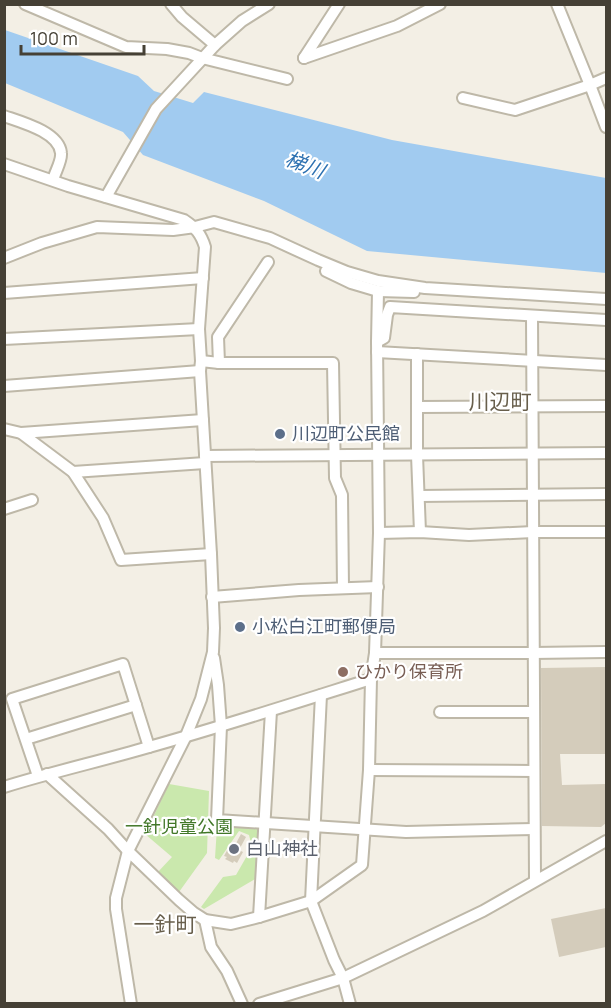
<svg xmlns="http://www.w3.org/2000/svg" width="611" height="1008" viewBox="0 0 611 1008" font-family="Manrope,'Noto Sans JP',sans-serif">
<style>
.green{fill:#cae8ad}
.water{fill:#a1cbf0}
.building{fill:#d4ccbb}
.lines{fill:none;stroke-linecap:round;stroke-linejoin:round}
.minor-casing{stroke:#beb8a8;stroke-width:14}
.minor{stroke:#fff;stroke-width:10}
.service-dot{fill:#5c6f8a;stroke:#fff;stroke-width:2}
.education-dot{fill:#8d6e63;stroke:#fff;stroke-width:2}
.worship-dot{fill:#6b7280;stroke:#fff;stroke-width:2}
.labels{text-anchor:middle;stroke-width:4.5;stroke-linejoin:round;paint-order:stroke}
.service-label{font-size:18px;fill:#4e5e75;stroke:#fff;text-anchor:start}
.education-label{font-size:18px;fill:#785e54;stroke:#fff;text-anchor:start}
.park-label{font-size:18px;fill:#417728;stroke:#fff}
.worship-label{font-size:18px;fill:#5b616d;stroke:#fff;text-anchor:start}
.water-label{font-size:20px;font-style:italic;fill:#2d71b1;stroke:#fff}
.quarter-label{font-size:21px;fill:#685f4c;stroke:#fff}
</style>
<rect width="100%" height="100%" fill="#f3efe5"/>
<g class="green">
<path d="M169 784 209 791 207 853 179 892 157 873 172 857 145 834Z"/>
<path d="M217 827H256L261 832 257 878 204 909 201 907 223 877 236 875 252 847 249 835 239 831 219 860 215 858Z"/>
</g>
<path class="water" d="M5 30 138 76 154 91 193 103 204 92 392 140 606 178V273L367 251 264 201 143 155 123 132 5 83Z"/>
<g class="building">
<path d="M606 667V754H560L562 785 606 784V823L601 827 542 826 541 668Z"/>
<path d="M241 834 246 837 239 850 243 852 237 863 234 861 233 863 225 859 227 857 224 856 230 845 234 847Z"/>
<path d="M606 908V947L559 957 551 919Z"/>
</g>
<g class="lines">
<g class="minor-casing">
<g id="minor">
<path d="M25 4 126 47 167 49 189 53 202 58 287 79"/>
<path d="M171 4 182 17 215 45"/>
<path d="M557 4 590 85 606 127"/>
<path d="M304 58 397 26 440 4"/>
<path d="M304 58 339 4"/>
<path d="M463 98 515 110 590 85 606 78"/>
<path d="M4 116C21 122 59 132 61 153 62 161 55 172 53 180"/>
<path d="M4 164 68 186 184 220C196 228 201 234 205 247L199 329 201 361 200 371 211 554 214 628 213 652 201 699 186 736 128 851 116 898V909L131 1004"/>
<path d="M106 197 156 109 215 45 242 21 269 4"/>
<path d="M4 258 42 243 97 227 173 230 195 227 214 222 270 238 318 260 347 272 378 281 425 288 606 299"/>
<path d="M326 271 351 283 378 291 414 292"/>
<path d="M4 293 203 278"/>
<path d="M532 316 535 880"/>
<path d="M4 339 199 329"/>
<path d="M377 342 384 338 387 315 390 307 606 320"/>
<path d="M377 352 606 365"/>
<path d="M417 354V455L420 532"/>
<path d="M201 361 219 363H333L335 478 342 495 343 588"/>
<path d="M219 363 218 337 268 262"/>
<path d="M4 386 200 371"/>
<path d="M417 407 606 406"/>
<path d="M4 429 21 433 73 472 103 518 121 560 211 554"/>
<path d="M21 433 203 420"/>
<path d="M205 456 606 453"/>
<path d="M73 472 205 463"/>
<path d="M420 496 606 494"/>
<path d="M4 509 32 500"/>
<path d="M379 533 420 532 469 535 533 532H606"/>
<path d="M212 597 299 590 378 587"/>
<path d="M375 653H533L606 652"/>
<path d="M214 658 218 685 221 726 217 820 406 832 534 829"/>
<path d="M321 695 311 901 334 960 343 978 350 1004"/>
<path d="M440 712H534"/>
<path d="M26 739 136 705"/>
<path d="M369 770 534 771"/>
<path d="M47 774 108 829 128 851 179 900 194 913 205 920 231 924 259 917 311 901 362 865 369 770 371 679 375 653 379 533 377 342 378 291"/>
<path d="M38 776 12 699 123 664 149 747"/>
<path d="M4 787C52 772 101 761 149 747 224 726 298 702 371 679"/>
<path d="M259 917 271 711"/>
<path d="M205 920 211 947 227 971 242 1004"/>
<path d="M259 1004 343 978 483 911 606 841"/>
</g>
</g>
<use href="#minor" class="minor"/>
</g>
<g class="service-dot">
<circle cx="280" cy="434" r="6"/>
<circle cx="240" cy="627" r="6"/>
</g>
<circle class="education-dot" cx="343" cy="672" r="6"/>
<circle class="worship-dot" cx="234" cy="849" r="6"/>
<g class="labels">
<g class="service-label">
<text x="292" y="440">川辺町公民館</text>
<text x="252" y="633">小松白江町郵便局</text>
</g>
<g class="education-label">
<text x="355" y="678">ひかり保育所</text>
</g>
<g class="park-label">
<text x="179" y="833">一針児童公園</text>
</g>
<g class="worship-label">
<text x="246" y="855">白山神社</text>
</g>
<g class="water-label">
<text transform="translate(305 165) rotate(21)" y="7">梯川</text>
</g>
<g class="quarter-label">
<text x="500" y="409">川辺町</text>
<text x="165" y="932">一針町</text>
</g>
</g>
<rect width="611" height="1008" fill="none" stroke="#454035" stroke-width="12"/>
<path d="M21 45v9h123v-9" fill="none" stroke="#454035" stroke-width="3"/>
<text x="30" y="45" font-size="18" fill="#454035" stroke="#ffffff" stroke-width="4.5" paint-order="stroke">100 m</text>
</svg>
